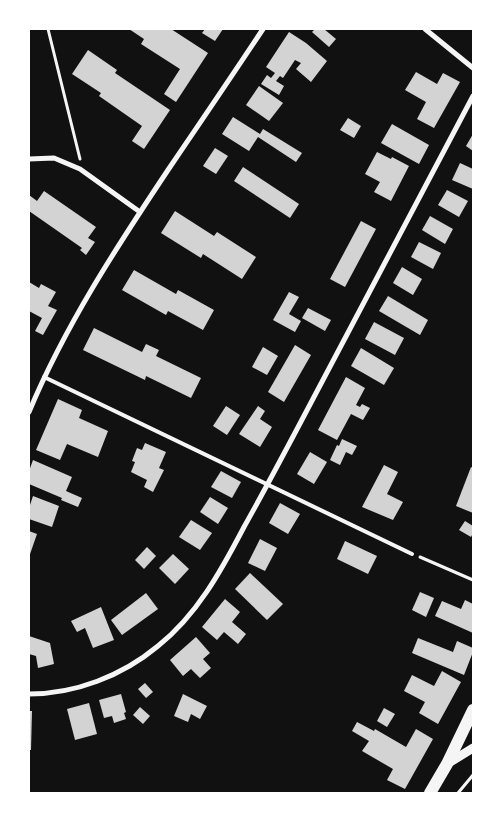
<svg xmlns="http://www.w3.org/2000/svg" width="502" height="822" viewBox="0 0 502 822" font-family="'Source Sans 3',sans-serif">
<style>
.building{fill:#d3d3d3}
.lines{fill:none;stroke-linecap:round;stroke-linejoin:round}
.path{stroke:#f5f5f5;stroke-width:3}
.service{stroke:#f5f5f5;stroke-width:4}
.minor{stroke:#f5f5f5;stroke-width:5}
.tertiary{stroke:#f5f5f5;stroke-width:9}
.primary{stroke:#f5f5f5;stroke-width:12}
</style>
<rect width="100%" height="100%" fill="#111"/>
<g class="building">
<path d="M129 29H171L208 53 176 102 164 94 180 69 141 44 144 39Z"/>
<path d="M205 29H223L215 41 202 33Z"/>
<path d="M315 29H324L336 39 329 47 312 32Z"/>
<path d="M289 32 306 43 327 61 311 82 296 69 301 63 295 60 283 78 280 76 276 81 284 86 279 95 261 84 267 75 271 78 275 73 266 67Z"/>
<path d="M88 50 117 70 115 73 170 110 144 149 132 141 142 126 99 96 101 93 72 74Z"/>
<path d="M416 72 437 84 443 73 460 82 434 128 417 119 426 102 405 90Z"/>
<path d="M259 86 283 103 269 121 246 105Z"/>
<path d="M233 117 260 134 263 129 302 153 296 162 258 137 249 151 222 134Z"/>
<path d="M348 118 361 126 354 138 340 130Z"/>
<path d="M392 124 429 145 419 164 381 143Z"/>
<path d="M473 134V151L466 146Z"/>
<path d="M215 148 228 156 216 174 203 166Z"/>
<path d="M377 152 391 159 392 157 409 166 391 201 374 192 380 182 365 174Z"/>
<path d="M460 163 473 169V189L452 180Z"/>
<path d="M243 167 299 204 290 218 234 181Z"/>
<path d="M447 190 468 201 459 217 438 205Z"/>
<path d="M44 191 96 227 88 238 95 242 86 255 80 250 82 248 29 211V195L37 201Z"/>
<path d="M175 211 214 236 217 232 256 257 242 279 203 254 201 258 161 233Z"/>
<path d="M430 216 453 229 445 244 422 230Z"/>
<path d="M361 221 376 229 345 287 330 279Z"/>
<path d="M419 242 441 253 433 269 411 257Z"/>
<path d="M402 267 422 279 413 295 393 283Z"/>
<path d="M134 270 176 294 178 290 214 310 203 330 168 311 166 315 122 290Z"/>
<path d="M29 282 39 288 41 284 56 292 48 306 57 310 43 335 35 331 42 318 29 311Z"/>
<path d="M289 292 299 297 289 314 301 321 295 332 273 320Z"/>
<path d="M388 296 428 320 420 335 379 311Z"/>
<path d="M308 308 331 320 325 331 302 318Z"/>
<path d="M374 322 404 338 395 355 365 339Z"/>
<path d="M94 328 142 352 146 344 159 350 156 356 201 378 191 398 146 376 145 380 83 350Z"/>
<path d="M295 345 311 355 284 402 268 392Z"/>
<path d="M263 347 278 356 267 375 252 367Z"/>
<path d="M361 348 394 368 384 385 351 366Z"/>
<path d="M346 377 365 388 356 405 360 407 362 404 370 408 363 420 351 414 337 440 318 430Z"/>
<path d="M58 399 82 410 79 418 108 431 98 457 67 444 60 460 36 450Z"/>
<path d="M226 406 240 415 227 435 213 426Z"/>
<path d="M258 406 265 411 260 419 272 427 260 447 239 434Z"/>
<path d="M342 439 357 446 352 455 346 452 340 465 330 460 337 445 339 446Z"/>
<path d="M145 443 166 452 159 468 164 470 153 492 144 487 147 480 131 472 135 462 132 461 137 448 142 450Z"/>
<path d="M310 452 327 462 314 484 297 474Z"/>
<path d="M33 460 72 477 66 491 82 498 78 507 61 500 62 498 29 484V471Z"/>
<path d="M384 465 398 472 387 494 403 502 393 520 362 507Z"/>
<path d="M471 467 473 468V513L456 506Z"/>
<path d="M221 471 241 482 232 498 211 487Z"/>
<path d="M33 496 59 506 52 527 29 519V508Z"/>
<path d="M210 497 228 508 218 524 200 512Z"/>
<path d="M280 503 300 514 288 534 269 523Z"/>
<path d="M191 520 212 533 200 550 179 537Z"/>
<path d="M465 521 473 526V533L471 537 459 530Z"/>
<path d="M29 531 37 534 29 557Z"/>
<path d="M260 539 277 548 265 571 248 563Z"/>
<path d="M345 541 377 556 368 574 337 559Z"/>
<path d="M147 547 156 556 144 569 135 560Z"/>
<path d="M173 554 189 569 175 584 159 568Z"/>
<path d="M250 573 283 604 267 620 235 589Z"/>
<path d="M420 592 434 598 426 617 412 610Z"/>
<path d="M146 593 158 609 122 635 111 620Z"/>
<path d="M225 599 240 612 232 622 246 634 238 644 224 632 217 640 202 627Z"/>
<path d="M465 600 473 604V633L435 616 442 601 461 609Z"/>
<path d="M101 607 114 640 93 648 85 628 77 632 71 621Z"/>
<path d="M29 636 50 643 54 664 38 668 36 656 29 654Z"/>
<path d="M196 637 210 653 203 659 211 668 200 678 191 669 183 676 170 660Z"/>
<path d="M418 638 453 652 457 641 473 648V652L464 675 412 653Z"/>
<path d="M442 671 461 682 438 724 419 713 425 702 404 691 412 675 434 686Z"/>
<path d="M145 683 153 692 146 698 138 689Z"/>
<path d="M121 694 126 712 124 713 126 719 114 723 112 716 104 718 99 700Z"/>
<path d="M183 694 207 706 200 719 191 714 188 722 174 716Z"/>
<path d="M89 703 97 734 75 740 67 709Z"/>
<path d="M140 707 150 716 143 724 133 715Z"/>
<path d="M384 708 395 714 387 727 377 721Z"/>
<path d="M29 711H32L31 750H29Z"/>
<path d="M357 722 374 731 375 729 406 747 416 729 433 739 405 789 387 780 393 769 362 751 369 741 352 731Z"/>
</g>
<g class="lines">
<g class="path">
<path d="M48 29 80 159"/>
<path d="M420 557 473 580"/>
<path d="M458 793 473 775"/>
</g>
<path class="service" d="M44 377 412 554"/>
<g class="minor">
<path d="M425 29 473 68"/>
<path d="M29 159 54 158 80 169 140 212"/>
<path d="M29 412C65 326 116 248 168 170 200 123 232 76 263 29"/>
<path d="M29 694C75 694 122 676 158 646 197 615 221 571 244 527 262 495 279 463 296 431 355 319 414 208 473 96"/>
</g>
<path class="tertiary" d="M447 764 473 748"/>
<path class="primary" d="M430 793 447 764 473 710"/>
</g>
<rect width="502" height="822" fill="none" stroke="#ffffff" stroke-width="60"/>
</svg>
